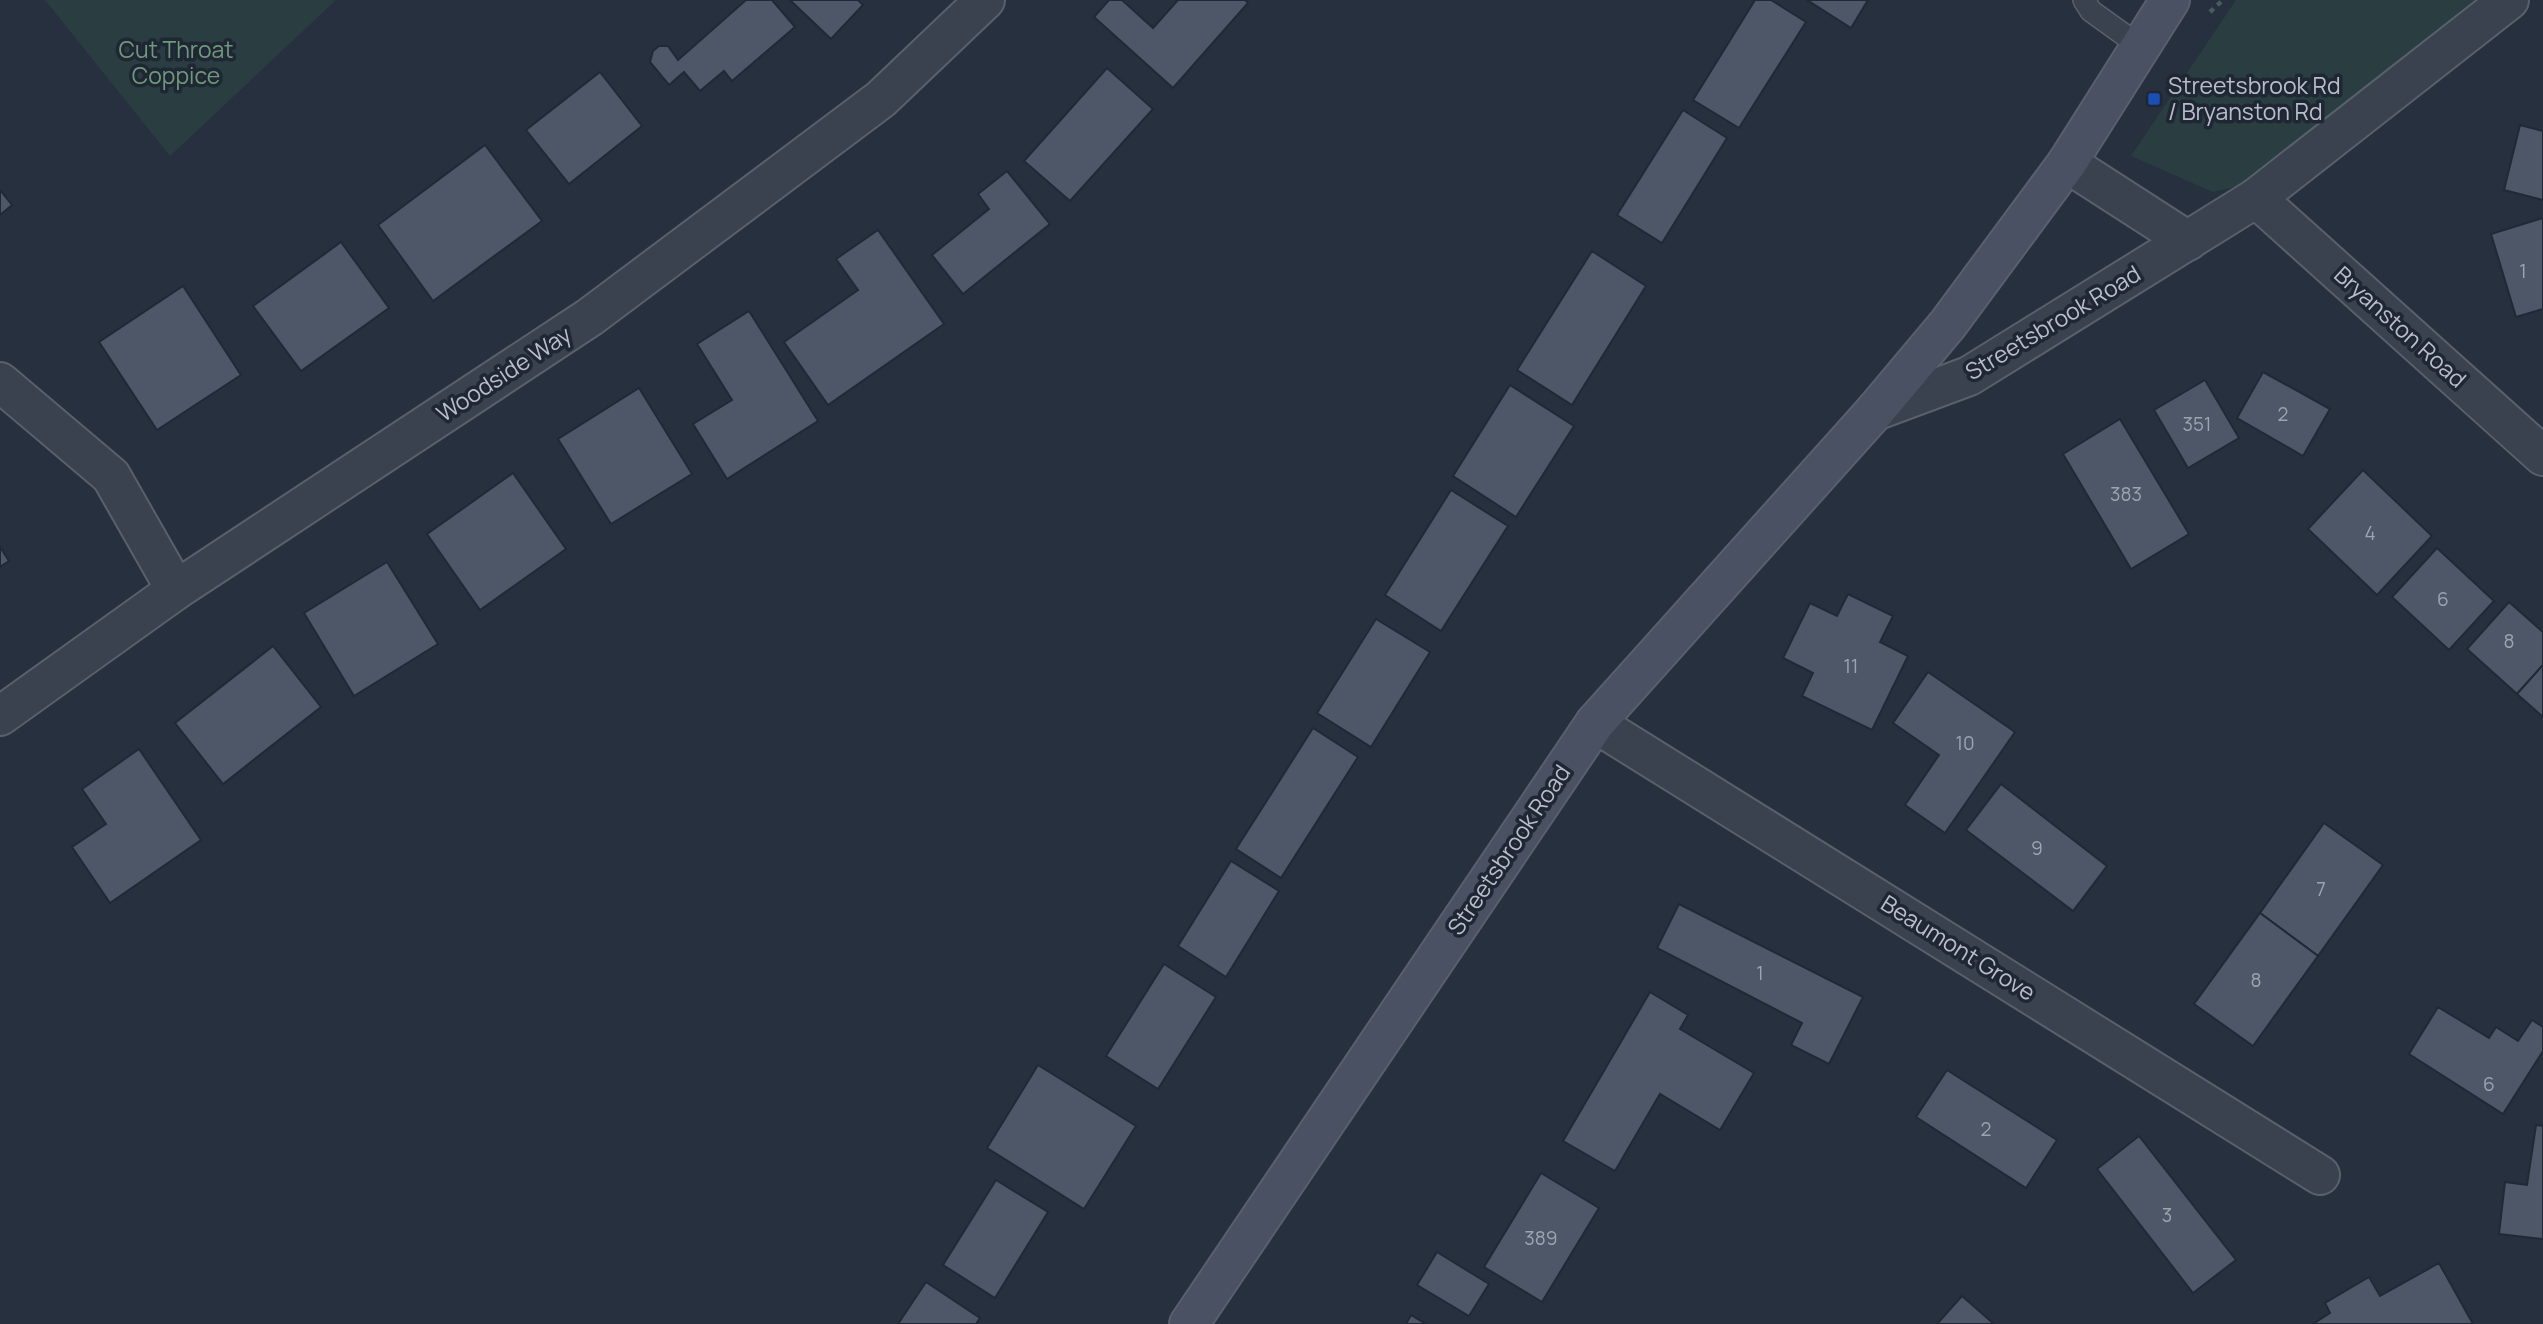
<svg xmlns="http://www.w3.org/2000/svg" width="2543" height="1324" viewBox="0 0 2543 1324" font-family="Manrope,sans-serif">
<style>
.green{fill:#2a3e41}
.building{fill:#4d5767;stroke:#212936;stroke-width:2}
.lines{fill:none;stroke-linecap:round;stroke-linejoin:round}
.service-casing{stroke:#58606c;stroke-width:24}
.minor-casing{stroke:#58606c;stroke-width:42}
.secondary-casing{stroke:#58606c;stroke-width:42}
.path{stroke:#495b5f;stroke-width:4.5;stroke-dasharray:5 5;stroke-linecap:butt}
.service{stroke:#3a424f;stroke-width:21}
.minor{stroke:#3a424f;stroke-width:38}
.secondary{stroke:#495162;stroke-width:38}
.transit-dot{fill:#1a4fb4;stroke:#1f2734;stroke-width:2.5}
.labels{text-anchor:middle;stroke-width:7;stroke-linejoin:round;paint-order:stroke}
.number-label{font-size:19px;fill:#9ca4b0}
.park-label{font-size:23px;fill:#6f997a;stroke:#1f2734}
.poi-label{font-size:23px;fill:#b7bec9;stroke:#1f2734;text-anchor:start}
.street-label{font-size:23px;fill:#b7bec9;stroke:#1f2734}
</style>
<rect width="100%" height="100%" fill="#27303f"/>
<g class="green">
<path d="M45 0H336L170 156Z"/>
<path d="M2236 0H2475L2243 185 2213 192 2131 156Z"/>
</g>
<g class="building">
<path d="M746 0H772L795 27 732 81 724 71 700 91 684 72 669 85 650 62 653 51 659 46H668L678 60Z"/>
<path d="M790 0H858L863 5 831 39Z"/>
<path d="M1109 0H1122L1153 28 1178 0H1245L1248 3 1173 88 1094 17Z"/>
<path d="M1755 0H1771L1806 22 1739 128 1693 100Z"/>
<path d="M1807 0H1868L1851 28Z"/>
<path d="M1107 68 1153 109 1070 201 1024 161Z"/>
<path d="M600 72 642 126 569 184 526 130Z"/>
<path d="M1683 110 1727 138 1662 243 1617 215Z"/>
<path d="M2520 125 2543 131V200L2504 190Z"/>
<path d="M485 145 542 221 433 301 378 225Z"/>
<path d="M1007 171 1050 224 963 294 932 255 989 209 978 194Z"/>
<path d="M0 190 12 205 0 215Z"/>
<path d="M2543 218V309L2516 317 2491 234Z"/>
<path d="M878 230 944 324 828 405 784 342 858 290 836 259Z"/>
<path d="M341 242 389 308 301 371 253 306Z"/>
<path d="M1592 251 1646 286 1572 405 1517 370Z"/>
<path d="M183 286 241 375 157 430 99 342Z"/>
<path d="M749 311 818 421 727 479 693 424 732 400 697 344Z"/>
<path d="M2263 372 2330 409 2303 456 2237 418Z"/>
<path d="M2205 380 2239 438 2188 468 2154 410Z"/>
<path d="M1510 385 1574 426 1516 517 1453 476Z"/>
<path d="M639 388 692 474 611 524 558 439Z"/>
<path d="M2120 419 2189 534 2131 569 2063 454Z"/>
<path d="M2363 470 2432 536 2377 595 2308 529Z"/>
<path d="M513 473 566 549 480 610 427 534Z"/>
<path d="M1451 490 1508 526 1441 631 1385 595Z"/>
<path d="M0 547 9 561 0 567Z"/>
<path d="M2437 548 2494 601 2449 650 2392 597Z"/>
<path d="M387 562 438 644 354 696 304 613Z"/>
<path d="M1848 594 1893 616 1880 642 1908 656 1872 730 1802 696 1813 673 1783 658 1810 603 1837 616Z"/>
<path d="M2509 602 2543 632V665L2517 694 2467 649Z"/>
<path d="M1376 619 1430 652 1371 747 1317 713Z"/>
<path d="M273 646 321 707 223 784 175 723Z"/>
<path d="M2543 665V717L2517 694Z"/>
<path d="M1928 672 2015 732 1945 833 1905 805 1939 755 1893 723Z"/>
<path d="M1313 728 1358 757 1281 878 1236 849Z"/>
<path d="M139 749 201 840 110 903 72 847 106 824 82 789Z"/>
<path d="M2001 784 2107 866 2073 911 1966 830Z"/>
<path d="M2324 823 2383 865 2318 956 2260 913Z"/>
<path d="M1231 861 1279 891 1226 977 1178 946Z"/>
<path d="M1679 904 1863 997 1829 1064 1791 1045 1802 1023 1657 948Z"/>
<path d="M2260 913 2318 956 2253 1046 2194 1004Z"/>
<path d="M1164 964 1216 997 1158 1089 1106 1056Z"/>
<path d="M1650 992 1688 1015 1680 1029 1754 1073 1720 1130 1660 1094 1615 1171 1563 1141Z"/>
<path d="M2438 1007 2489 1038 2496 1027 2518 1041 2532 1020 2543 1027V1051L2503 1114 2409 1054Z"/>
<path d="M1038 1065 1136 1126 1084 1209 987 1148Z"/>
<path d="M1947 1070 2057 1140 2026 1188 1916 1117Z"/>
<path d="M2536 1125 2543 1126V1239L2499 1234 2505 1182 2527 1185Z"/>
<path d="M2139 1136 2236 1260 2193 1293 2097 1169Z"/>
<path d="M1541 1173 1599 1208 1542 1302 1484 1267Z"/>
<path d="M996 1180 1048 1212 995 1298 943 1265Z"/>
<path d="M1437 1252 1489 1284 1469 1316 1417 1285Z"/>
<path d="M2439 1263 2473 1324H2313L2330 1313 2325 1303 2369 1277 2380 1296Z"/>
<path d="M926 1282 980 1318 976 1324H898Z"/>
<path d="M1962 1296 1994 1324H1937Z"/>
<path d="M1411 1315 1426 1324H1406Z"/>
</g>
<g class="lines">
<g class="service-casing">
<path id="service" d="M2084 0 2091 11 2141 47"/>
</g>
<g class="minor-casing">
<g id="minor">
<path d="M2067 163 2188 241"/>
<path d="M2256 198 2543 456"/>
<path d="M0 382 111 476 176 590"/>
<path d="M1875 411 1969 376 2256 198 2509 0"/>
<path d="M0 716 176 590 590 317 881 99 985 0"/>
<path d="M1595 723 2320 1175"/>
</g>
</g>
<g class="secondary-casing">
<path id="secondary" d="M1189 1324 1595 723 1875 411 1948 324 2067 163 2170 0"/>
</g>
<path class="path" d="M2210 12 2223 0"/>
<use href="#service" class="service"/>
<use href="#minor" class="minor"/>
<use href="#secondary" class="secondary"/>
</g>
<rect class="transit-dot" x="2147" y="92" width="14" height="14" rx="3.5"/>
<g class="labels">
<g class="number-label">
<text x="2523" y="278">1</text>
<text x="2283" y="421">2</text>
<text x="2197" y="431">351</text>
<text x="2126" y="501">383</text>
<text x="2370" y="540">4</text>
<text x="2443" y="606">6</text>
<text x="2509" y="648">8</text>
<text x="1851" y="673">11</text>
<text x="1965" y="750">10</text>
<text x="2037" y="855">9</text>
<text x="2321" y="896">7</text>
<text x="1760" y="980">1</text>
<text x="2256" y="987">8</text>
<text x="2489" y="1091">6</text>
<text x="1986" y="1136">2</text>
<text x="2167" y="1222">3</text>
<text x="1541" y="1245">389</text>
</g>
<g class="park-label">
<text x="176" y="58">Cut Throat<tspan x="176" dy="26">Coppice</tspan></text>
</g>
<g class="poi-label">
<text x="2168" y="94">Streetsbrook Rd<tspan x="2168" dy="26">/ Bryanston Rd</tspan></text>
</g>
<g class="street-label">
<text transform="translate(2053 323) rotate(-31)" y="8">Streetsbrook Road</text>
<text transform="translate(2400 327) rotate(42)" y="8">Bryanston Road</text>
<text transform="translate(504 374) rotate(-33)" y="8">Woodside Way</text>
<text transform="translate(1509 850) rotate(-56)" y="8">Streetsbrook Road</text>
<text transform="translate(1958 948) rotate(32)" y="8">Beaumont Grove</text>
</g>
</g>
</svg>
